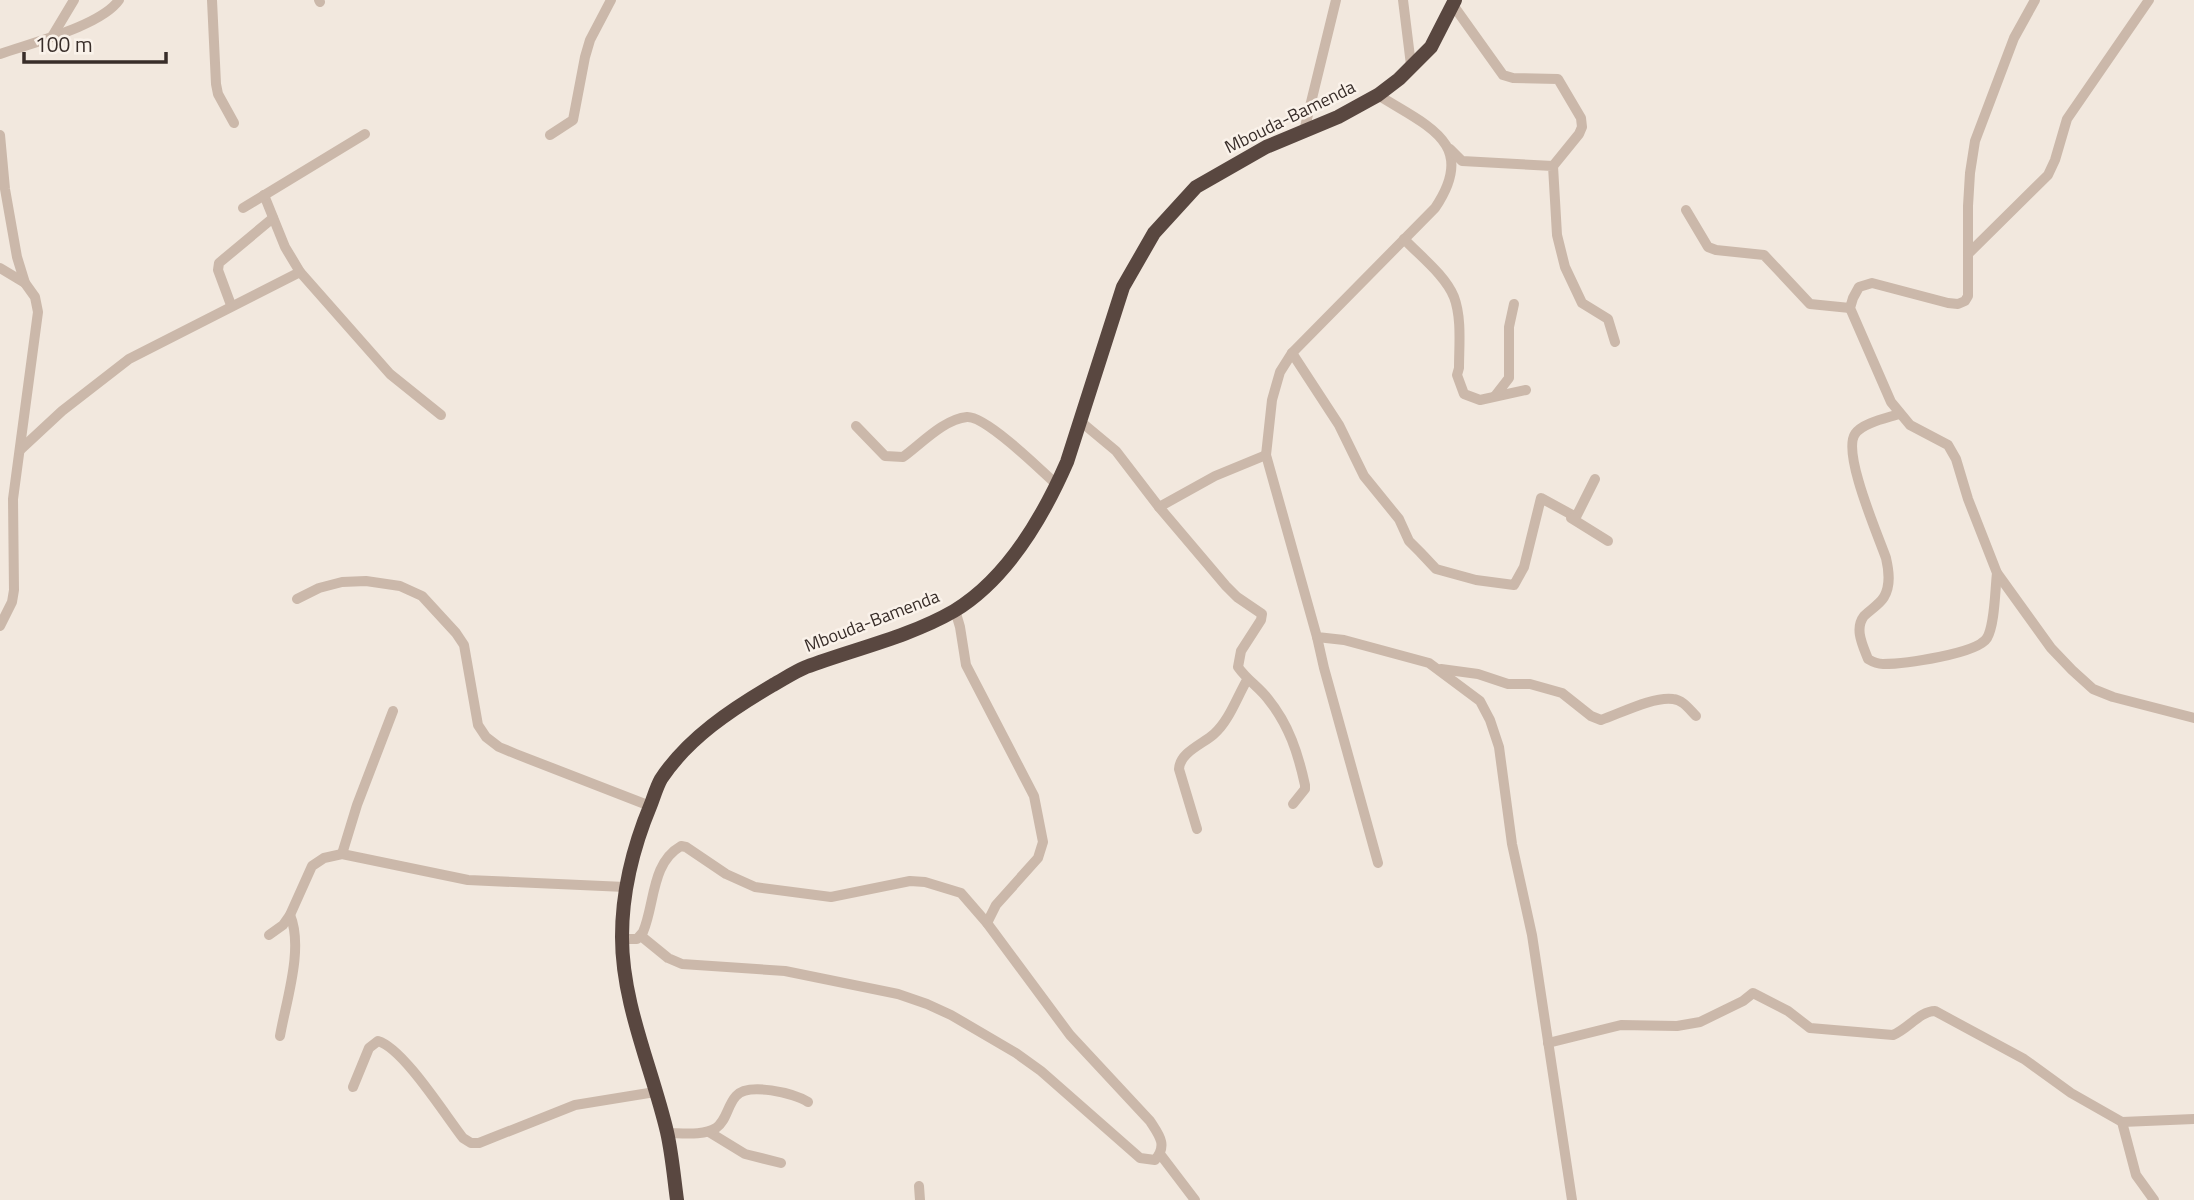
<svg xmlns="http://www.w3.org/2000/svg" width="2194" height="1200" viewBox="0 0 2194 1200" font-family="'Titillium Web',sans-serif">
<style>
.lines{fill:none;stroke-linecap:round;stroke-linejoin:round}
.minor{stroke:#cbb8aa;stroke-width:10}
.highway{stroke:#594740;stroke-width:14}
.labels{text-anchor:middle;stroke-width:5;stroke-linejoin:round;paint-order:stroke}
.street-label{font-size:18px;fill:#382d29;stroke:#faf2ea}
</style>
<rect width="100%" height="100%" fill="#f2e8de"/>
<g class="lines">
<g class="minor">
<path d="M212 0 216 84 218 94 234 123"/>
<path d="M319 0 320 2"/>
<path d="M1403 0 1411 65"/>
<path d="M2035 0 2014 38 1975 141 1970 173 1968 206V296L1965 301 1958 304 1948 303 1872 283 1859 287 1853 298 1850 308 1891 402 1910 425 1948 445 1956 459 1968 499 1997 573 2051 648 2072 670 2093 689 2113 697 2194 718"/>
<path d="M1453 5 1503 75 1513 78 1558 79 1581 118 1582 127 1579 134 1553 166"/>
<path d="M53 35 74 0"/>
<path d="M0 54C31 43 101 26 119 0"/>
<path d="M1378 95C1427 126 1479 143 1435 208L1292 353 1280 372 1272 400 1266 455 1317 637 1344 640 1429 663 1480 701 1490 720 1499 747 1512 844 1532 935 1572 1200"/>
<path d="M1304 131 1336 0"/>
<path d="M0 135 5 189 17 257 25 283 35 297 38 312 13 499 14 590 12 602 0 626"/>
<path d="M550 135 573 120 585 57 590 40 611 0"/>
<path d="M1450 149 1462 161 1553 166 1557 235 1565 267 1582 303 1608 319 1615 342"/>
<path d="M264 195 285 247 300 272 390 374 441 415"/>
<path d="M243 208 365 134"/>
<path d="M1686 210 1708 247 1716 250 1764 255 1810 304 1850 308"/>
<path d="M1404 239C1420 256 1445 275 1454 297 1462 318 1459 346 1459 368L1457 375 1464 394 1480 400 1526 390"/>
<path d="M1968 254 2048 175 2055 160 2067 119 2149 0"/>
<path d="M0 268 25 283"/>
<path d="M231 305 218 270 219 263 273 218"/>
<path d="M1292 353 1339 425 1364 476 1399 519 1409 541 1420 552 1436 569 1476 580 1514 585 1524 567 1541 498 1576 517 1595 479"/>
<path d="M1495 396 1509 378V327L1514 304"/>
<path d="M1899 414C1887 418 1862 423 1855 434 1842 453 1878 535 1886 558 1889 571 1891 585 1884 597 1879 605 1871 609 1864 616 1854 629 1863 646 1868 659 1873 662 1877 664 1883 664 1904 664 1977 654 1987 638 1995 625 1995 589 1997 573"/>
<path d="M1080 421 1116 451 1159 507 1226 586 1237 597 1262 614 1261 620 1241 651 1238 667C1247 680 1259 687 1268 699 1289 725 1298 753 1305 785V789L1293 804"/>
<path d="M856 426 885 456 903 457C921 444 944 419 967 417 986 416 1041 470 1057 485"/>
<path d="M20 450 62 411 129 359 300 272"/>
<path d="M1159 507 1215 476 1266 455"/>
<path d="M1571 518 1608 541"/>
<path d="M297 599 319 588 342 582 366 581 400 586 422 596 456 633 464 645 478 725 486 737 499 747 516 754 650 806"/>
<path d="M955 610 960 627 966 665 1034 796 1043 842 1038 858 996 905 987 923"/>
<path d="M1317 637 1324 668 1378 863"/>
<path d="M1441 669 1478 674 1508 684H1530L1562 693 1591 716 1601 720C1619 714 1654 696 1673 699 1683 700 1689 709 1696 716"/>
<path d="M1197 829 1179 769C1180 752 1203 744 1214 734 1229 721 1237 697 1247 680"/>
<path d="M342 854 357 805 393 711"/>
<path d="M269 935 283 925 290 915 312 866 324 858 342 854 468 880 625 887"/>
<path d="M622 939H637L643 932C655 904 651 863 681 846L686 847 726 874 755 887 831 897 910 881 925 882 961 893 987 923 1070 1035 1150 1121C1159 1135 1168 1145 1155 1160L1140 1158 1041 1071 1016 1053 951 1015 927 1004 898 994 785 971 682 964 668 958 641 936"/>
<path d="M280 1036C286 1001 304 948 290 915"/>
<path d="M1548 1043 1621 1025 1677 1026 1700 1022 1743 1001 1753 993 1788 1011 1810 1028 1893 1035C1908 1029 1920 1011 1935 1011L2024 1059 2071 1093 2122 1122 2136 1175 2154 1200"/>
<path d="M353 1087 369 1048 378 1041C403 1048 445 1115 463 1138L471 1143H479L575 1105 655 1092"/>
<path d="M2122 1122 2194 1119"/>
<path d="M709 1132 745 1154 781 1163"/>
<path d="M667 1133C681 1133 704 1136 716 1128 727 1120 727 1106 736 1096 748 1082 794 1093 808 1102"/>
<path d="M1160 1154 1195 1200"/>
<path d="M919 1186 920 1200"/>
</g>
<path class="highway" d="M677 1200C674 1178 672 1154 667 1132 652 1068 622 1004 622 937 622 890 633 847 651 804 654 796 657 786 661 779 688 738 732 709 773 685 784 679 794 672 806 667 854 649 909 637 954 611 1007 579 1043 517 1067 462L1123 287 1154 233 1196 187 1266 147 1338 117 1378 95 1399 79 1431 47 1455 0"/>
</g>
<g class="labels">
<g class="street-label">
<text transform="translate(1290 117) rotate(-26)" y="6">Mbouda-Bamenda</text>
<text transform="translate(872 621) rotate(-21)" y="6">Mbouda-Bamenda</text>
</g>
</g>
<path d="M24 52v10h142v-10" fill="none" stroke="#382d29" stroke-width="3.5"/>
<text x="35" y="52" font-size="21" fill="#382d29" stroke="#faf2ea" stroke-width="5" paint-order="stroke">100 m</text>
</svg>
